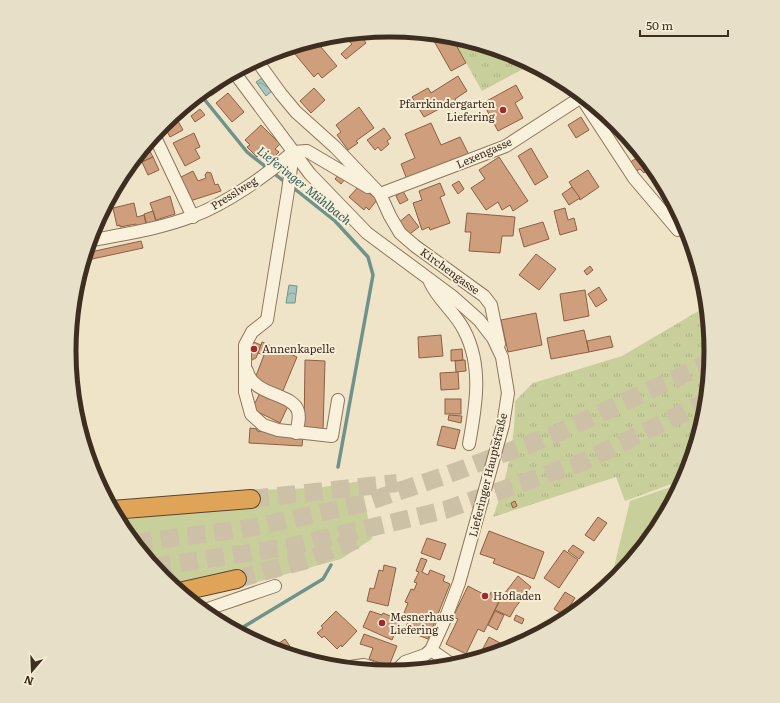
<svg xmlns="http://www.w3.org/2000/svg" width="780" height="703" viewBox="0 0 780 703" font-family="Literata,serif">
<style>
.green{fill:#c9cf9b}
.park{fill:url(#park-tufts)}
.water{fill:url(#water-waves);stroke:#6f938a}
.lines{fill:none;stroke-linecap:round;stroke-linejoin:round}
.stream{stroke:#6f938a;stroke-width:3.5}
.building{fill:#cf9f7d;stroke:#8d5f41}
.highway-tunnel{stroke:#ccc0a6;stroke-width:18;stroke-dasharray:18 9;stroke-linecap:butt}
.minor-casing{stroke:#8d765c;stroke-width:14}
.highway-casing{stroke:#5b4430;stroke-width:20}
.minor{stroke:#faf1dc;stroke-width:12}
.highway{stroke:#e0a458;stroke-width:18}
.poi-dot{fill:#9e2a2b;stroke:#f7eed8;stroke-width:1.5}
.labels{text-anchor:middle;stroke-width:4;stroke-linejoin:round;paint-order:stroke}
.poi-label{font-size:11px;fill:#3d2e20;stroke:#f7eed8;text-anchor:start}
.street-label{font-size:11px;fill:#3d2e20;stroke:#f7eed8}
.water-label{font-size:12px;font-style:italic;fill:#2f5d5a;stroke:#f7eed8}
.rim{fill:none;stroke:#3d2e20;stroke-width:5}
</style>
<defs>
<pattern id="park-tufts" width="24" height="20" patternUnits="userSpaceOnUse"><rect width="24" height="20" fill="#c9cf9b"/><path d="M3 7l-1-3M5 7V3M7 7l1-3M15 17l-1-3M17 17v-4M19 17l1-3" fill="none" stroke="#aeb285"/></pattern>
<pattern id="water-waves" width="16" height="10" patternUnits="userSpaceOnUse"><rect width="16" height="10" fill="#a9c4bc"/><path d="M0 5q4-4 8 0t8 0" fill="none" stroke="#8ba098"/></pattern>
</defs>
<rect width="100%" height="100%" fill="#f0e4c8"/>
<g class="green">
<path d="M361 481 372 539 341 559 239 587 174 588C154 571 130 543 117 520L252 506V490L316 488Z"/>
<path d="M682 483 657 530 617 579 597 596 613 571 630 501Z"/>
</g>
<g class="park">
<path d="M451 36C464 38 519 53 526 63L525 68 482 91Z"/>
<path d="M707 306 711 352 705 414 685 479 625 501 616 477 493 517C507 478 515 443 515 401L533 383 622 356Z"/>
</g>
<g class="water">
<path d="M262 78 272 91 266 96 256 82Z"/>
<path d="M289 285 297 286 295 303H286Z"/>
</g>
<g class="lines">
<g class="stream">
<path d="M200 94 247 152 286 183"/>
<path d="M291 186 335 221 368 257 373 275 338 467"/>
<path d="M235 632 323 579 331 565"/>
</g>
</g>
<g class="building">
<path d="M377 31 365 40 360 33Z"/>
<path d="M359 33 366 43 346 59 341 54 352 44 342 35Z"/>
<path d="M430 34 451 36 466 63 451 71Z"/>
<path d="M315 40 337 66 322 78 318 73 314 77 290 48Z"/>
<path d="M458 76 467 91 455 99 456 100 424 117 412 97 428 88 431 93Z"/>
<path d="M219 80 224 87 211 96 206 89Z"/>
<path d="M516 85 523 98 515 103 523 118 498 131 483 103Z"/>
<path d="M314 88 325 100 311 113 300 101Z"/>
<path d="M228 93 244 112 232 122 216 103Z"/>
<path d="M359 107 374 128 356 141 358 143 348 150 337 135 341 132 336 125Z"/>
<path d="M200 109 205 115 195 122 191 116Z"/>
<path d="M180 110 184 117 168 126 165 122Z"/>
<path d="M602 111 614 122 610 124 606 119 604 120 600 114 603 113Z"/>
<path d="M581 117 589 130 576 138 568 125Z"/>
<path d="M178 121 183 130 170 137 165 128Z"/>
<path d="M431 123 441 145 460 137 469 155 408 182 401 164 415 158 405 134Z"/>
<path d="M261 125 280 144 275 149 279 152 273 158 270 154 265 159 260 154 257 157 247 147 250 145 245 140Z"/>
<path d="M384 128 391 138 387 141 389 144 381 151 378 147 375 150 367 140Z"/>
<path d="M194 133 200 147 195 149 200 158 185 166 173 143Z"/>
<path d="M631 140 647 160 642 163 628 142Z"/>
<path d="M146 144 153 157 135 165 133 161Z"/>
<path d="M531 148 548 177 535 185 518 156Z"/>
<path d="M153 157 159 170 148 175 142 162Z"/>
<path d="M499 157 528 201 513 211 510 205 502 210 498 202 486 210 471 188 485 179 479 170Z"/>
<path d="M638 157 642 163 647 160 652 167 644 173 640 169 636 171 629 163Z"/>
<path d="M588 170 599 187 580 200 569 182Z"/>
<path d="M193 171 198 181 206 178 205 175 207 172 211 173 215 185 218 184 221 191 190 201 181 177Z"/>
<path d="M339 174 345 179 341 184 335 179Z"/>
<path d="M122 179 125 186 114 190 119 180Z"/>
<path d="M459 181 464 189 458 194 452 185Z"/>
<path d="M440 183 445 195 440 197 450 223 430 230 429 227 422 230 413 203 422 200 419 191Z"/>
<path d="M360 185 377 200 369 210 366 207 364 210 349 197Z"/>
<path d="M572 187 580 198 569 205 562 194Z"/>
<path d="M403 191 408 200 400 204 396 196Z"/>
<path d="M170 196 175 214 156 220 150 203Z"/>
<path d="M134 203 137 217 144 215 146 224 137 226 136 224 120 227V225L117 226 113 208Z"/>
<path d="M565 208 568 220 574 218 577 230 560 235 554 211Z"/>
<path d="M153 211 156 222 147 225 144 214Z"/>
<path d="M467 213 515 217 513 236H502L500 253 469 251 471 232H465Z"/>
<path d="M409 214 419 227 407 236 398 223Z"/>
<path d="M543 222 549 239 524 247 519 229Z"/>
<path d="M141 241 143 248 83 261 86 253Z"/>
<path d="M536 254 556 269 539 290 519 275Z"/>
<path d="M590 266 593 270 587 275 584 271Z"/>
<path d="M599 287 607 300 596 307 588 294Z"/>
<path d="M585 290 589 316 564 321 560 294Z"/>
<path d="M536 313 542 345 508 352 501 320Z"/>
<path d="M584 330 589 352 551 359 547 338Z"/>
<path d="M441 335 443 356 419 358 418 337Z"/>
<path d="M610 336 613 347 589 352 587 341Z"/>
<path d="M251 341 261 345 256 358 252 360 248 359Z"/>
<path d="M262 342 297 357 282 393 254 381 264 355 258 353Z"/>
<path d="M462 349 463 360 451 361V350Z"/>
<path d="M305 360 325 361 323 431H304Z"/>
<path d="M465 360 466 371 456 372 455 361Z"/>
<path d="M458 372 459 389 441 390 440 373Z"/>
<path d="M260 393 288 406 280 423 252 409Z"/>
<rect x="445" y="399" width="16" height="15"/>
<path d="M449 415 462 416 461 423 448 420Z"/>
<path d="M442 426 460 430 455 449 437 445Z"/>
<path d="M250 428 257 429V431L303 436 302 446 249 443Z"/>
<path d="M515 501 517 506 513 508 511 503Z"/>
<path d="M598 517 607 523 594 541 585 535Z"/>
<path d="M489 531 544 552 534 579 493 563 495 559 480 554Z"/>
<path d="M427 538 446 544 440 560 421 553Z"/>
<path d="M573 545 584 552 579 559 568 551Z"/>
<path d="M564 550 578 560 559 588 544 578Z"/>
<path d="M421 558 427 560 422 572 428 575 430 570 445 576 443 581 450 584 428 639 405 630 410 616 404 613 408 603 405 602 411 589 414 590 417 583 414 582 419 572 416 571Z"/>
<path d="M384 565 396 568 388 606 367 601 370 588 374 589 379 570 383 571Z"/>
<path d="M518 576 531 587 515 608 510 617 495 610 501 598Z"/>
<path d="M468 586 489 597 491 592 501 597 484 632 478 629 466 654 446 644 458 619 453 617Z"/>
<path d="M565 592 575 598 564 615 554 609Z"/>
<path d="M336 611 357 631 342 647 341 645 337 649 324 636 322 638 317 633 323 628 321 626Z"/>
<path d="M370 611 382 615 383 613 400 620 392 640 363 627Z"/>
<path d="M495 611 504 615 497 630 488 625Z"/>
<path d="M516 615 524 619 522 624 514 620Z"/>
<path d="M364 634 397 646 389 666 369 659 373 648 360 644Z"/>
<path d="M254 635 260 643 259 644 249 639Z"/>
<path d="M489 637 511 649 477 660Z"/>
<path d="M285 639 298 658 285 654 278 644Z"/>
<path d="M318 655 338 668 313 663Z"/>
<path d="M418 666 420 670 410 671 409 670Z"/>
</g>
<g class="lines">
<g class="highway-tunnel">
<path d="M251 499 397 483"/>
<path d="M134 543 250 528 361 504 444 476 558 433 710 362"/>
<path d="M153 567 289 547 445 510 585 461 707 401"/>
<path d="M237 579 307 560 356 540"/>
</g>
<g class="minor-casing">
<g id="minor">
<path d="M258 59 260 65 281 94 296 112 335 147 380 194 390 216 400 233 415 246 484 296 491 305 499 344"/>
<path d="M234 72 310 174 367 233 452 296 479 320 493 338 502 357 508 393 503 425 459 583 446 617 431 650 425 655 405 662 394 673"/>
<path d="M581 97 634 178 678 230"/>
<path d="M154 135 193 217"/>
<path d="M293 152 288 191 267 320 252 332 245 345V392L251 414 263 425 278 430 332 436 338 400"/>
<path d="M293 152 307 151 368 187"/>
<path d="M380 194 506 146 583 96"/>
<path d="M89 241C123 234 160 229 193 216 226 204 267 175 293 152"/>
<path d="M430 282C438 300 455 312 464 330 483 366 476 406 469 444"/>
<path d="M247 371C253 396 293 393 298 411 300 418 298 425 296 433"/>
<path d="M202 611 275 586"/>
<path d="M431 650 454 666"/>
<path d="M348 669 350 667 364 665 383 672"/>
</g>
</g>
<g class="highway-casing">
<g id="highway">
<path d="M112 510 251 499"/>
<path d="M179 592 237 579"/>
</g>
</g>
<use href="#minor" class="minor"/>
<use href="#highway" class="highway"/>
</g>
<g class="poi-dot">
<circle cx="503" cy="110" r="4"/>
<circle cx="254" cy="349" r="4"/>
<circle cx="485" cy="596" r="4"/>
<circle cx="382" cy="623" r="4"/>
</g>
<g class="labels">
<g class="poi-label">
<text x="495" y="108" text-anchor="end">Pfarrkindergarten<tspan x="495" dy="13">Liefering</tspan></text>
<text x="262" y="353">Annenkapelle</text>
<text x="493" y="600">Hofladen</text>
<text x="390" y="621">Mesnerhaus<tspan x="390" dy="13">Liefering</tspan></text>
</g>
<g class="street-label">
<text transform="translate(484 153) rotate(-24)" y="4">Lexengasse</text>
<text transform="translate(234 193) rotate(-32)" y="4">Presslweg</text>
<text transform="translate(450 271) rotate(36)" y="4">Kirchengasse</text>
<text transform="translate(488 475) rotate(-76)" y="4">Lieferinger Hauptstraße</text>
</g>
<g class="water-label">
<text transform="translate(304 186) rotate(39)" y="4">Lieferinger Mühlbach</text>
</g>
</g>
<path d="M0 0H780V703H0ZM76 351a314 314 0 1 1 628 0a314 314 0 1 1-628 0Z" fill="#e8dfc9" fill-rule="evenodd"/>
<path class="rim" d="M76 351a314 314 0 1 1 628 0a314 314 0 1 1-628 0Z"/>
<g transform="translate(32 671) rotate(199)" stroke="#f7eed8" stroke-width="3" paint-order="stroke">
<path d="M0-3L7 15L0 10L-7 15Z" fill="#3d2e20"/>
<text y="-6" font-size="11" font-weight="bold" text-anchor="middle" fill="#3d2e20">N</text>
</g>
<path d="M640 30v6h88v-6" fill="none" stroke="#3d2e20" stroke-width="2"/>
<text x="646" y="30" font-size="12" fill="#3d2e20" stroke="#f7eed8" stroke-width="3" paint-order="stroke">50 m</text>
</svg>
